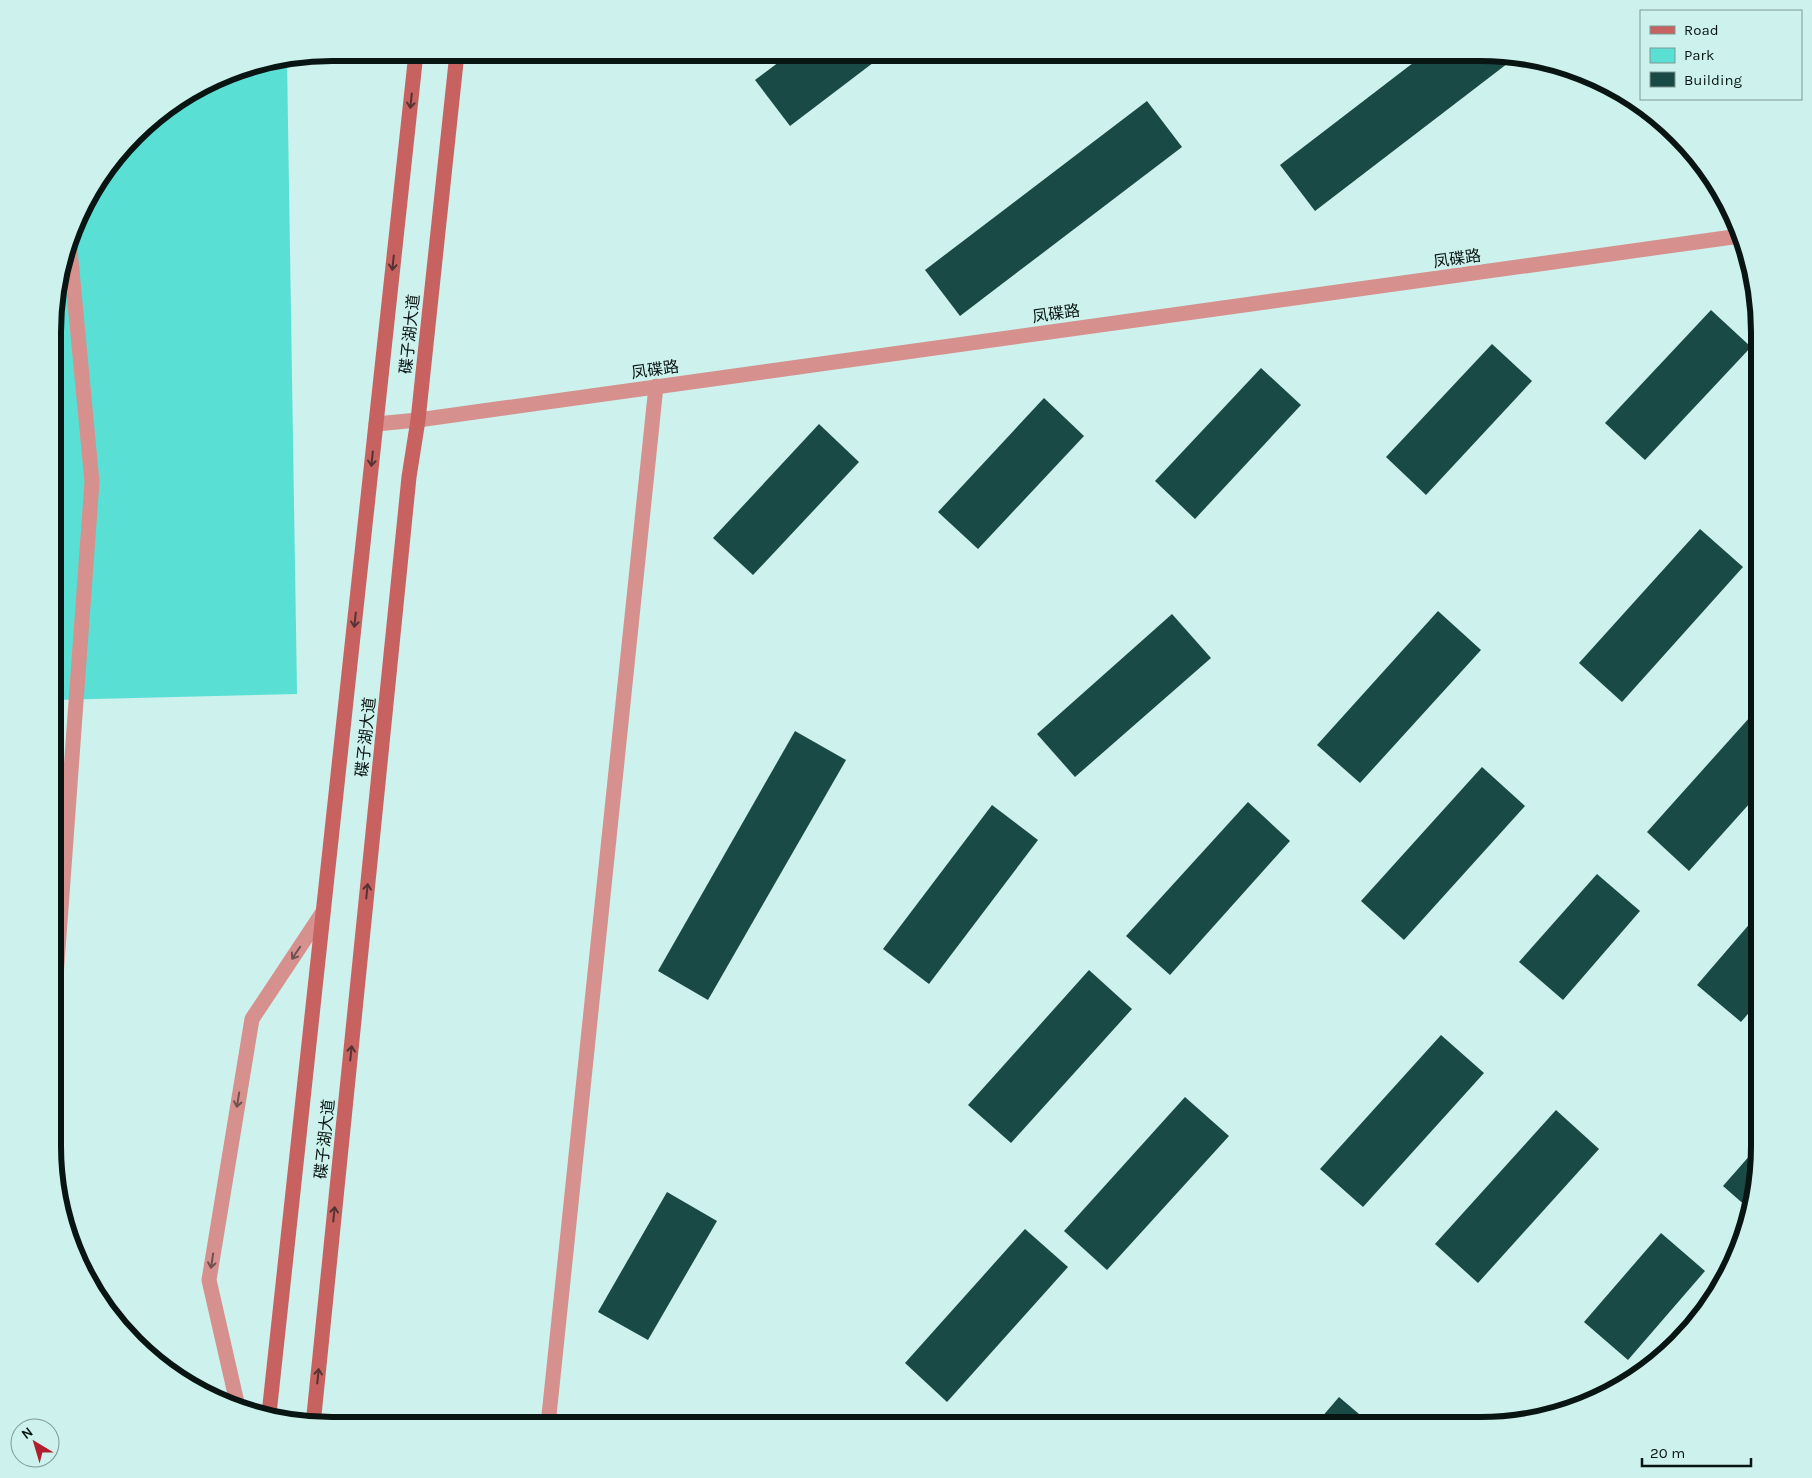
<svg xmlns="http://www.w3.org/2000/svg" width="1812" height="1478" viewBox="0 0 1812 1478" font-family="Karla,'Noto Sans SC',sans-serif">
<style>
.green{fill:#59dfd4}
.building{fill:#1a4a45}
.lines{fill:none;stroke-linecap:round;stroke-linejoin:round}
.service{stroke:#d6908d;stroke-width:15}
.minor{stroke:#d6908d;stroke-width:15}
.tertiary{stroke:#d6908d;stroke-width:15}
.secondary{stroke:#c76261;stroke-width:15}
.oneway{stroke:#543432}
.oneway2{stroke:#6f5250}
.labels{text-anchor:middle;stroke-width:5;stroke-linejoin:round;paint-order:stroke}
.street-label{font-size:16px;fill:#081513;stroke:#cdf1ec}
.rim{fill:none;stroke:#081513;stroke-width:6}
</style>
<rect width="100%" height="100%" fill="#cdf1ec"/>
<path class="green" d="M287 60 297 694 54 700 55 296 90 193 148 122 242 67Z"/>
<g class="building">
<path d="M791 53H886L790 126 755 80Z"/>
<path d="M1426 53H1498L1516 57 1315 211 1280 165Z"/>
<path d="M1147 101 1182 147 960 316 925 270Z"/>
<path d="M1711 310 1751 347 1645 460 1605 423Z"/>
<path d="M1492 344 1532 381 1426 495 1386 457Z"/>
<path d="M1261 368 1301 405 1195 519 1155 481Z"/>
<path d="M1044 398 1084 436 978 549 938 512Z"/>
<path d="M819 424 859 462 753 575 713 538Z"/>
<path d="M1700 529 1743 567 1622 702 1579 663Z"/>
<path d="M1438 611 1481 650 1360 783 1317 745Z"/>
<path d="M1172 614 1211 658 1075 777 1037 734Z"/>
<path d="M1759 707V793L1689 871 1647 832Z"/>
<path d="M795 731 846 760 708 1000 658 971Z"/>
<path d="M1482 767 1525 806 1404 940 1361 901Z"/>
<path d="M1248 802 1290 841 1170 975 1126 936Z"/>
<path d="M992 805 1038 840 929 984 883 949Z"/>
<path d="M1597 874 1640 911 1563 1000 1519 962Z"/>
<path d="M1759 913V1001L1741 1022 1697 985Z"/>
<path d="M1089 970 1132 1009 1011 1143 968 1105Z"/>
<path d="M1441 1035 1484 1073 1363 1207 1320 1169Z"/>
<path d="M1185 1097 1229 1136 1107 1270 1064 1231Z"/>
<path d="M1556 1110 1599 1149 1478 1283 1435 1244Z"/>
<path d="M1759 1145V1164L1747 1207 1723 1186Z"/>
<path d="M667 1192 717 1221 648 1340 598 1312Z"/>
<path d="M1025 1229 1068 1267 947 1402 905 1363Z"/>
<path d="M1661 1233 1705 1271 1628 1360 1584 1322Z"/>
<path d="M1339 1397 1372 1425H1315Z"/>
<path d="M1132 1414 1142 1425H1120Z"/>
</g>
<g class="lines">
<path class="service" d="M238 1407 209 1280 252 1019 323 912"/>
<g class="minor">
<path d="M53 1018 92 482 70 250"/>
<path d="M548 1425 656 386"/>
</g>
<path class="tertiary" d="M376 424 418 420 1740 236"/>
<g class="secondary">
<path d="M269 1414 416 53"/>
<path d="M313 1425 409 477 418 420 457 53"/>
</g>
</g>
<defs><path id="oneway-shaft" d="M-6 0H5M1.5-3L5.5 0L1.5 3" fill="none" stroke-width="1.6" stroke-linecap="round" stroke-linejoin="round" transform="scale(1.25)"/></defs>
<g class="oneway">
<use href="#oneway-shaft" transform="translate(411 101) rotate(96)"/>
<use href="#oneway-shaft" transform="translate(393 263) rotate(96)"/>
<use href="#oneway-shaft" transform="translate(372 459) rotate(96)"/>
<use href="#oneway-shaft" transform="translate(355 620) rotate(96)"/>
<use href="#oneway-shaft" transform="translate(367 891) rotate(-84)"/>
<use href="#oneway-shaft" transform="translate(351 1053) rotate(-84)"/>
<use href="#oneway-shaft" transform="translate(334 1214) rotate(-84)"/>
<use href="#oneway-shaft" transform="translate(318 1376) rotate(-84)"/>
</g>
<g class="oneway2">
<use href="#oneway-shaft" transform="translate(296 953) rotate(124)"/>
<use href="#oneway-shaft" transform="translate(238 1100) rotate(99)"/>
<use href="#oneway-shaft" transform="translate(212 1261) rotate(99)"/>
</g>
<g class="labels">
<g class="street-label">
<text transform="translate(1457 258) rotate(-8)" y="6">凤碟路</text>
<text transform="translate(1056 313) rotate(-8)" y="6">凤碟路</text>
<text transform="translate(409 334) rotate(-84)" y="6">碟子湖大道</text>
<text transform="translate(655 369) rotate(-8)" y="6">凤碟路</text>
<text transform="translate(365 737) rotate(-84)" y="6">碟子湖大道</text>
<text transform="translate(324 1139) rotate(-84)" y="6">碟子湖大道</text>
</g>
</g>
<path d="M0 0H1812V1478H0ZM332 61H1480A271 271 0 0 1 1751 332V1146A271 271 0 0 1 1480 1417H332A271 271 0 0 1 61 1146V332A271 271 0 0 1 332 61Z" fill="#cdf1ec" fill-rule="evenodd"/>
<path class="rim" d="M332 61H1480A271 271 0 0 1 1751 332V1146A271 271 0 0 1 1480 1417H332A271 271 0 0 1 61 1146V332A271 271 0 0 1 332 61Z"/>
<rect x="1640" y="10" width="162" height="90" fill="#cdf1ec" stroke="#7e9995"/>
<rect x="1650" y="26" width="25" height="8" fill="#c76261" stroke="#7e9995"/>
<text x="1684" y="35" font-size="15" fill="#081513">Road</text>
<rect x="1650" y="48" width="25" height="15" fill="#59dfd4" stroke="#7e9995"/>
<text x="1684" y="60" font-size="15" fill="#081513">Park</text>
<rect x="1650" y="72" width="25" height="15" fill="#1a4a45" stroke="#7e9995"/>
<text x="1684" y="85" font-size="15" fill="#081513">Building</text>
<g transform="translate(35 1443) rotate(322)"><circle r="24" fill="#cdf1ec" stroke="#7e9995"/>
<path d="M0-4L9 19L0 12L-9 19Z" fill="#b11e2e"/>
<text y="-8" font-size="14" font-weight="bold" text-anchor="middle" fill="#081513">N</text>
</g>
<path d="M1642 1458v8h109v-8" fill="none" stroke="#081513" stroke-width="2.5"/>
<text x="1650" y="1458" font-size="15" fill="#081513" stroke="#cdf1ec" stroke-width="4" paint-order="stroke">20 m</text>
</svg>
